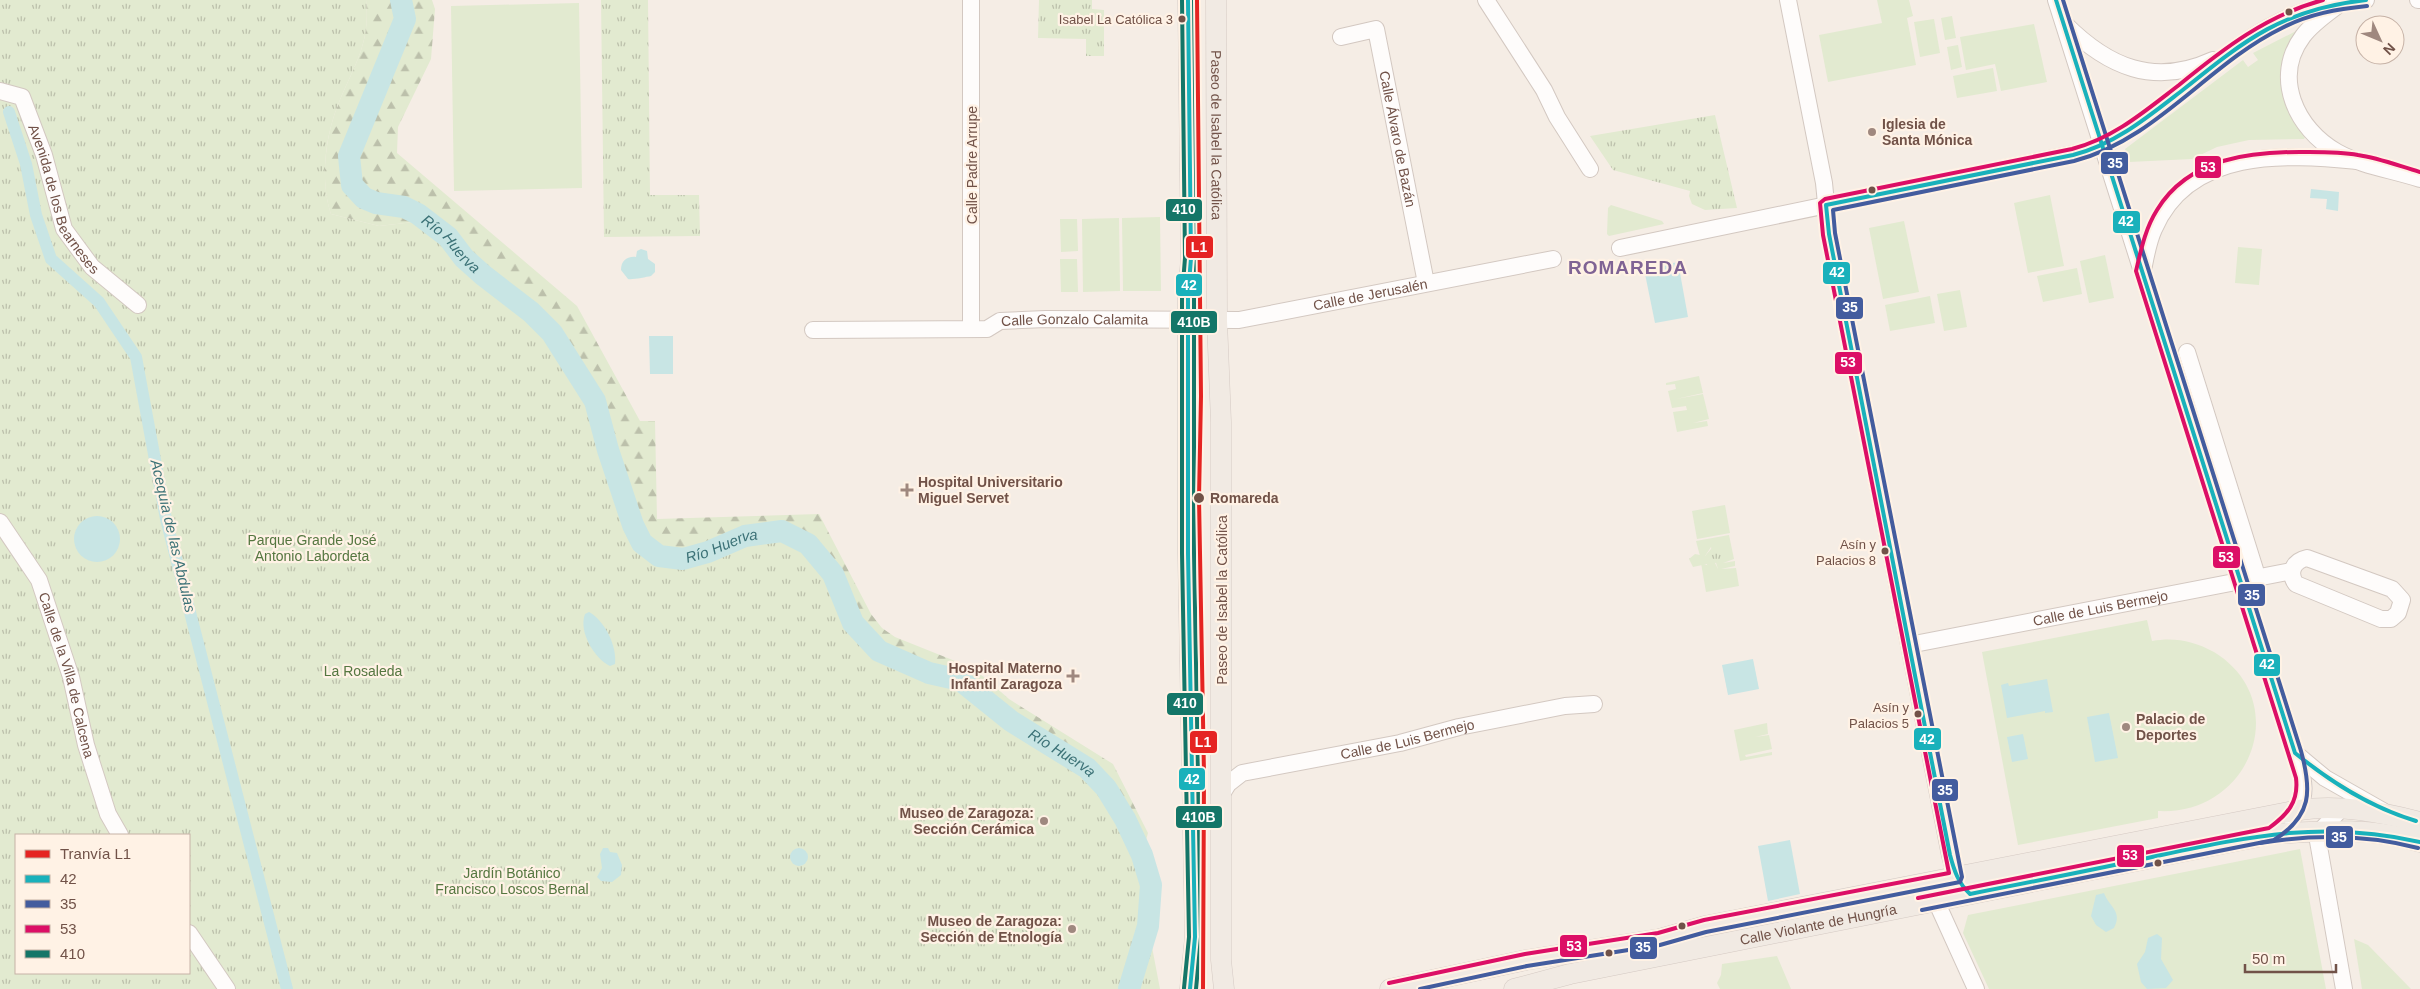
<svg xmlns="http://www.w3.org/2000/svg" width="2420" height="989" viewBox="0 0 2420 989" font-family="Helvetica,sans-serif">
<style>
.green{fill:#e2ead0}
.forest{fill:url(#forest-firs)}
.park{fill:url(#park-tufts);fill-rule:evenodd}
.water{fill:#c8e5e4}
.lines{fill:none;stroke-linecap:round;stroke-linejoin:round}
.canal{stroke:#c8e5e4;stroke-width:12}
.river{stroke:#c8e5e4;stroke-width:22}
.minor-casing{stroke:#d3c8c1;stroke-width:18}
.major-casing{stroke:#d4c9c3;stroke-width:21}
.minor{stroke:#fefcfb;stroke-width:16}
.major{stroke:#f1eae3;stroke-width:20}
.bus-1-casing{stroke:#fff2e5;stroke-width:8}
.bus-2-casing{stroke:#fff2e5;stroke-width:8}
.bus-3-casing{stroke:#fff2e5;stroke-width:8}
.bus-4-casing{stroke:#fff2e5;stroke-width:8}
.bus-5-casing{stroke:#fff2e5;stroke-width:8}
.bus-1{stroke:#19b1bb;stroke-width:4}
.bus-2{stroke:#435c9e;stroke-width:4}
.bus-3{stroke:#dc0f66;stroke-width:4}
.bus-4{stroke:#147668;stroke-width:4}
.bus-5{stroke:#147668;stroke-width:4}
.tram-1-casing{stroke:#fff2e5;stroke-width:8}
.tram-1{stroke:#e52422;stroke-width:4}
.bus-dot{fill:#715248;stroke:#fff2e5;stroke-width:2}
.poi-dot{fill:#9f887f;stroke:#fff2e5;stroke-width:2}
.labels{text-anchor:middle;stroke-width:4.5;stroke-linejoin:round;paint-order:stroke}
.bus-label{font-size:13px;fill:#715248;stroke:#fff2e5;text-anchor:end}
.poi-label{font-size:14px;font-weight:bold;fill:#715248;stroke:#fff2e5;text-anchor:start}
.street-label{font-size:14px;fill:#715248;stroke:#fff2e5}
.stop-label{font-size:14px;font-weight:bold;fill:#715248;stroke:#fff2e5;text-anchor:start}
.park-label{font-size:14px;fill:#557740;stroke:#fff2e5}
.water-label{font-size:15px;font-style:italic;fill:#3c7277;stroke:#fff2e5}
.district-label{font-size:19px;font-weight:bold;letter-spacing:1px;fill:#7f6394;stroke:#fff2e5}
.line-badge{stroke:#fff2e5;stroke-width:2}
.badge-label{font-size:14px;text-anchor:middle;font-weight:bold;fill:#fff}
</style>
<defs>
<pattern id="forest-firs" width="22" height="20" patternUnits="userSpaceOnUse" patternTransform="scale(1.25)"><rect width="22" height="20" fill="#e2ead0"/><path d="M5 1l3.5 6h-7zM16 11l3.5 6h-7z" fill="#bcc0ab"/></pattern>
<pattern id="park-tufts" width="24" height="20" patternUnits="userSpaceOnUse" patternTransform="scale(1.25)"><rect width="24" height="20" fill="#e2ead0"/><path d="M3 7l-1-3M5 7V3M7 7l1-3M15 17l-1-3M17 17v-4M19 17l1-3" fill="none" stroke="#bcc0ab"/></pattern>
</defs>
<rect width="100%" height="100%" fill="#f5ede5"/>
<g class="green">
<path d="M1877 0H1909L1913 16 1907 18 1916 65 1828 82 1819 35 1882 23Z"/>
<path d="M579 3 582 188 454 191 451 6Z"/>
<path d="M1952 16 1956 38 1945 40 1941 18Z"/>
<path d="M1934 19 1940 53 1920 57 1914 22Z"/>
<path d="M2034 24 2047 82 2001 91 1995 64 1966 70 1960 37Z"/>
<path d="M2298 30C2284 76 2270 95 2305 137L2304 139 2249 140 2217 147 2192 159 2129 162 2125 149 2243 60 2248 67 2258 60 2253 53Z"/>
<path d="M1958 45 1962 67 1951 70 1947 47Z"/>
<path d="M1993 68 1997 91 1957 98 1953 76Z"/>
<path d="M2050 195 2064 266 2028 273 2014 203Z"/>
<path d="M1611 205 1662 221 1664 224 1609 236 1607 234 1608 208Z"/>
<path d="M1160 217 1161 291H1123L1122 218Z"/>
<path d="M1119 218 1120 291 1083 292 1082 219Z"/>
<path d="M1060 219H1077L1078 251 1061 252Z"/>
<path d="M1904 221 1919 292 1883 299 1869 228Z"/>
<path d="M2238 247 2262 249 2259 285 2235 283Z"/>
<path d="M2105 255 2114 298 2089 303 2080 261Z"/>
<path d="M1060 259H1077L1078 292H1061Z"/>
<path d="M2077 268 2082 294 2043 302 2037 276Z"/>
<path d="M1960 290 1967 327 1944 331 1937 294Z"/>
<path d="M1930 296 1935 323 1890 331 1885 305Z"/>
<path d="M1699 376 1703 393 1676 399 1703 394 1709 419 1693 423 1707 421 1708 426 1677 432 1673 412 1687 410 1686 406 1672 408 1668 391 1676 389 1675 384 1666 385V383Z"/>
<path d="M1725 505 1730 533 1697 539 1692 511Z"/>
<path d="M1729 535 1734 559 1723 563 1735 561V566L1721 569 1736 568 1739 586 1706 592 1701 563 1718 569 1711 547 1705 556H1700L1696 541Z"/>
<path d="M2147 620 2152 641C2174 637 2194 641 2214 652 2294 701 2251 816 2158 811V818L2018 845 1982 652Z"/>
<path d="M1767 723 1768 734 1755 737 1769 735 1772 749 1745 755 1746 757 1772 752V755L1740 761 1734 730Z"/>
<path d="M2300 849 2326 989H1989L1963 933 1968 915Z"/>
<path d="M2354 939 2368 945 2411 989H2362Z"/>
<path d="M1777 956 1791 989H1720L1717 983 1721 975 1722 964Z"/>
</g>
<path class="forest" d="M366 0H432L435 9 431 59 398 127 397 153 577 306 640 421H655L657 519 819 514 871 614 882 628 895 637 965 665 984 677 1009 699 1113 764 1148 833 1142 855 1125 819 1106 788 1087 768 1011 721 960 680 929 673 879 651 853 623 833 574 708 552 683 559 659 556 642 543 633 525 608 450 595 401 576 369 528 314 487 284 414 222 379 226 331 214C320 183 325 136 338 105 353 67 371 44 366 0Z"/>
<g class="park">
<path d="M0 0H366C371 44 353 67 338 105 325 136 320 182 331 214L379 226 414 222 487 284 528 314 576 369 595 401 608 450 633 525 642 543 658 556 683 559 708 552 745 536 782 531 808 544 833 574 853 623 879 651 929 673 960 680 1011 721 1087 768 1115 805 1142 855 1151 885 1148 926 1160 989H0ZM16 835H189V973H16Z"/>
<path d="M601 0H648L650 195H699L700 236 604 237Z"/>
<path d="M1039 0H1092V9L1104 10V56H1086V39L1038 38Z"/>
<path d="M1715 115 1737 208 1705 210 1692 204 1689 196 1690 191 1613 170 1590 136Z"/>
<path d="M1716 543 1725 545 1728 554 1722 561 1715 563 1719 571 1717 575 1712 577 1708 573 1707 564 1693 567 1689 559 1695 554 1705 556Z"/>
</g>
<g class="water">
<path d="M2311 189 2339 192 2338 211 2326 209 2327 199 2310 198Z"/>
<path d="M641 249 647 251 648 259 655 264V272L651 276C646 277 632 280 628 279L621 270C621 261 627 256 636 257L637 251Z"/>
<path d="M1678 262 1688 317 1655 323 1644 269Z"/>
<path d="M649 336H673V374H650Z"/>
<circle cx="97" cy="539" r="23"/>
<path d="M589 612C605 621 617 646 615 664L610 666C595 659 578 632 585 614Z"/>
<path d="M1753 659 1759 689 1728 695 1722 665Z"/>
<path d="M2047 679 2053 712 2045 713V711L2007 718 2001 685 2008 683 2009 686Z"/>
<path d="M2109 713 2118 758 2095 762 2087 717Z"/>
<path d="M2023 734 2028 759 2012 762 2007 737Z"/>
<path d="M1790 840 1800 894 1768 901 1758 846Z"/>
<path d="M603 848H608L610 852 617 853 622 865 621 875 612 882 601 881 597 877 602 868 600 854Z"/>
<circle cx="799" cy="857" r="9"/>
<path d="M2104 893C2109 907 2123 911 2114 928L2106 932 2096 925 2091 916 2096 895Z"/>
<path d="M2157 934 2162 938 2161 959 2173 980 2166 988 2147 989 2141 982 2137 964 2145 952 2148 938Z"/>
</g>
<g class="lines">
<path class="canal" d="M9 112 26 164 36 215 51 259 99 302 136 357 166 519 287 989"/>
<path class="river" id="s1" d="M401 0 405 19 349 156 352 185 364 198 376 203 404 207 418 214 448 237 464 258 483 275 531 312 552 333 595 401 608 450 633 525 642 543 659 556 683 559 708 552 745 536 782 531 808 544 833 574 853 623 879 651 929 673 960 680 1011 721 1087 768 1106 788 1125 819 1142 855 1151 885 1148 926 1129 989"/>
<g class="minor-casing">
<g id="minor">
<path d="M971 0V329"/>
<path d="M1486 0 1544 90 1557 117 1590 169"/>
<path d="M1788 0 1824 183 1829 234 1950 855 1956 878 1962 887"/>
<path d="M2056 0 2302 777C2306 792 2302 807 2292 819"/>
<path d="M2418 0H2420"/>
<path d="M2337 6C2325 15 2312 24 2303 36 2272 77 2296 129 2337 152 2362 166 2393 170 2420 179"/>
<path d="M2065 24C2108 67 2154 87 2213 60"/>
<path id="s2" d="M1341 37 1376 29 1426 283"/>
<path id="s3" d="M0 91 22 97 44 155 64 229 92 267 138 305"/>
<path d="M1620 248 2092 150C2118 141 2138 124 2160 108 2225 57 2277 3 2366 0"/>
<path d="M2143 270C2146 256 2148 242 2154 229 2189 148 2284 154 2358 161"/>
<path id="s4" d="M813 330 987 329 1000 321 1046 319 1239 320 1553 259"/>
<path d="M2187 352 2257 576"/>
<path id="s5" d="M0 522 39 580 71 677 86 745 108 814 120 835"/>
<path d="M2307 558 2392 589 2402 600 2398 613 2391 619H2381L2296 584C2288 573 2293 561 2307 558Z"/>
<path id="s6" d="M1909 645 2292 571"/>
<path d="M2295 753 2325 778 2383 811"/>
<path id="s7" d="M1220 797 1228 784 1242 773 1400 743 1459 727 1565 706 1594 704"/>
<path d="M2341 809 2321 830 2318 841 2344 989"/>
<path d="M1928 893 1936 901 1976 989"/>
<path d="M189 933 227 989"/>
</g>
</g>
<g class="major-casing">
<g id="major">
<path d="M1188 0 1191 258 1188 296V553L1195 937 1190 989"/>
<path id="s8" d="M1216 0 1217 321 1221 422V960L1224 989"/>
<path d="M1390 989 1526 960 1659 939 1705 926 2299 810C2339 804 2381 812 2420 822"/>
<path id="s9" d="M1514 989 1570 974 2272 834C2323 831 2370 827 2420 842"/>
</g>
</g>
<use href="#minor" class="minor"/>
<use href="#major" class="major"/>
<g class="bus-1-casing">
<g id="bus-1">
<path d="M1188 0 1191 258 1188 296V553L1195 937 1190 989"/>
<path d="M2056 0 2295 753C2332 783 2370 807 2416 821"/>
<path d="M2366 0C2284 9 2246 39 2184 89 2149 116 2116 144 2073 155L1826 205 1829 234 1950 855C1954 870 1958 883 1970 894 2026 883 2082 872 2138 860 2238 839 2318 818 2420 842"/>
</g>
</g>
<g class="bus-2-casing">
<g id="bus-2">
<path d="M2260 843C2314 834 2365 834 2418 848"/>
<path d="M1922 910 2274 840C2312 816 2312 791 2301 751L2063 0"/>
<path d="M1420 989 1527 966 1660 945 1706 932 1960 882 1962 877 1835 233 1833 210 2074 161C2156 140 2208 64 2282 28 2309 14 2337 9 2367 6"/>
</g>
</g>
<g class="bus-3-casing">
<g id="bus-3">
<path d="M1918 898 2269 828C2287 815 2299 802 2296 778L2136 271C2141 250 2145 229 2157 210 2189 157 2253 151 2309 152 2325 152 2342 152 2358 155 2379 158 2399 166 2420 172"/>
<path d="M1389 983 1525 954 1658 933 1704 920 1949 873 1823 235 1820 203 1825 199 2072 149C2114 138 2145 111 2179 85 2223 49 2267 15 2323 0"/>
</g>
</g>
<g class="bus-4-casing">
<path id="bus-4" d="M1182 0 1185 258 1182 296V553L1189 937 1184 988"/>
</g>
<g class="bus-5-casing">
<path id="bus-5" d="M1194 0 1197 258 1194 296V553L1201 937 1196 989"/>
</g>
<use href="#bus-1" class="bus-1"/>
<use href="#bus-2" class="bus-2"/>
<use href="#bus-3" class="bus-3"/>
<use href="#bus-4" class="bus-4"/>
<use href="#bus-5" class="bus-5"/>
<g class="tram-1-casing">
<path id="tram-1" d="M1197 0 1201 396 1199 498 1204 774 1203 989"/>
</g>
<use href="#tram-1" class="tram-1"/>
</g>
<g class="bus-dot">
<circle cx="2289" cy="12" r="4.5"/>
<circle cx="1182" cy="19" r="4.5"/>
<circle cx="1872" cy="190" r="4.5"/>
<circle cx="1199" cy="498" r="6"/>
<circle cx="1885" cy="551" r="4.5"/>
<circle cx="1918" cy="714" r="4.5"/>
<circle cx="2158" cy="863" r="4.5"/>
<circle cx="1682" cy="926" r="4.5"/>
<circle cx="1609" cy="953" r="4.5"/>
</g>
<g class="poi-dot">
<circle cx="1872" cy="132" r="5"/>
<path d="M904.5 482.5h5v5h5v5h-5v5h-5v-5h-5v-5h5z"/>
<path d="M1070.5 668.5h5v5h5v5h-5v5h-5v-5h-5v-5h5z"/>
<circle cx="2126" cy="727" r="5"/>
<circle cx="1044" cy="821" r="5"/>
<circle cx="1072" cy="929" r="5"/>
</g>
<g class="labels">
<g class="bus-label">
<text x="1173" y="24">Isabel La Católica 3</text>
<text x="1876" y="549">Asín y<tspan x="1876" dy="16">Palacios 8</tspan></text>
<text x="1909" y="712">Asín y<tspan x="1909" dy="16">Palacios 5</tspan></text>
</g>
<g class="poi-label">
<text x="1882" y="129">Iglesia de<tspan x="1882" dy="16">Santa Mónica</tspan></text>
<text x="918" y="487">Hospital Universitario<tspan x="918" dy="16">Miguel Servet</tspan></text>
<text x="1062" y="673" text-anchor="end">Hospital Materno<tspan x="1062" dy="16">Infantil Zaragoza</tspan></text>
<text x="2136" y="724">Palacio de<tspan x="2136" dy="16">Deportes</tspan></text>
<text x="1034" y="818" text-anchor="end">Museo de Zaragoza:<tspan x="1034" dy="16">Sección Cerámica</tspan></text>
<text x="1062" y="926" text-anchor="end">Museo de Zaragoza:<tspan x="1062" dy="16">Sección de Etnología</tspan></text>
</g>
<g class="street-label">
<text dy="5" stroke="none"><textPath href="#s8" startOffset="135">Paseo de Isabel la Católica</textPath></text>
<text dy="5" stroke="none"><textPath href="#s2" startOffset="148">Calle Álvaro de Bazán</textPath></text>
<text transform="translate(972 165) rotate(-90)" y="5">Calle Padre Arrupe</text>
<text dy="5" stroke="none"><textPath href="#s3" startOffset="134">Avenida de los Bearneses</textPath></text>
<text dy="5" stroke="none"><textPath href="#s4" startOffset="562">Calle de Jerusalén</textPath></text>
<text dy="5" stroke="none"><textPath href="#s4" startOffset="264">Calle Gonzalo Calamita</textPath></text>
<text transform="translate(1222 600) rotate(-90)" y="5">Paseo de Isabel la Católica</text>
<text dy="5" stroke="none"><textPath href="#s6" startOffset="195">Calle de Luis Bermejo</textPath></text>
<text dy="5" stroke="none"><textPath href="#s5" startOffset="169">Calle de la Villa de Calcena</textPath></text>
<text dy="5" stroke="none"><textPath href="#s7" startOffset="202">Calle de Luis Bermejo</textPath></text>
<text dy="5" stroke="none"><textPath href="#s9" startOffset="311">Calle Violante de Hungría</textPath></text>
</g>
<g class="stop-label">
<text x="1210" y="503">Romareda</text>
</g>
<g class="park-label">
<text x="312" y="545">Parque Grande José<tspan x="312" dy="16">Antonio Labordeta</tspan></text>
<text x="363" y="676">La Rosaleda</text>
<text x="512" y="878">Jardín Botánico<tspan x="512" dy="16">Francisco Loscos Bernal</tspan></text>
</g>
<g class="water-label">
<text dy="5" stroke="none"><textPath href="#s1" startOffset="316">Río Huerva</textPath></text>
<text transform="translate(173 536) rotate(77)" y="5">Acequia de las Abdulas</text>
<text dy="5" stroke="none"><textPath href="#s1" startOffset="768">Río Huerva</textPath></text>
<text dy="5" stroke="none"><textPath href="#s1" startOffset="1202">Río Huerva</textPath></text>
</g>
<g class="district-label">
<text x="1628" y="274">ROMAREDA</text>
</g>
</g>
<g class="line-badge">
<rect x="2100" y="151" width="29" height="24" rx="5" fill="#435c9e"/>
<rect x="2194" y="155" width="28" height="24" rx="5" fill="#dc0f66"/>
<rect x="1165" y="198" width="38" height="24" rx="5" fill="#147668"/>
<rect x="2112" y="210" width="29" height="24" rx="5" fill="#19b1bb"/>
<rect x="1185" y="235" width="29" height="24" rx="5" fill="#e52422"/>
<rect x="1822" y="261" width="29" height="24" rx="5" fill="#19b1bb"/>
<rect x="1175" y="273" width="28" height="24" rx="5" fill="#19b1bb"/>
<rect x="1835" y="296" width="29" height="24" rx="5" fill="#435c9e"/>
<rect x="1170" y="310" width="48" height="24" rx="5" fill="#147668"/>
<rect x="1834" y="351" width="29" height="24" rx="5" fill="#dc0f66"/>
<rect x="2212" y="545" width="29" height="24" rx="5" fill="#dc0f66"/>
<rect x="2237" y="583" width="29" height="24" rx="5" fill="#435c9e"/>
<rect x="2253" y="653" width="28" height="24" rx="5" fill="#19b1bb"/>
<rect x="1166" y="692" width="38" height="24" rx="5" fill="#147668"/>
<rect x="1913" y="727" width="29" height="24" rx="5" fill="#19b1bb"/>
<rect x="1189" y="730" width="29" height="24" rx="5" fill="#e52422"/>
<rect x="1178" y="767" width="28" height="24" rx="5" fill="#19b1bb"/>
<rect x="1931" y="778" width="28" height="24" rx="5" fill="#435c9e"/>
<rect x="1175" y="805" width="48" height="24" rx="5" fill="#147668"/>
<rect x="2325" y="825" width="29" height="24" rx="5" fill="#435c9e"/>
<rect x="2116" y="844" width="29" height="24" rx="5" fill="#dc0f66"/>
<rect x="1559" y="934" width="29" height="24" rx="5" fill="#dc0f66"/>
<rect x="1629" y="936" width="29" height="24" rx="5" fill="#435c9e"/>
</g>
<g class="badge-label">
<text x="2115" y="168">35</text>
<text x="2208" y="172">53</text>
<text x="1184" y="214">410</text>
<text x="2126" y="226">42</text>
<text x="1199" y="252">L1</text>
<text x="1837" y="277">42</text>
<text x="1189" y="290">42</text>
<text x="1850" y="312">35</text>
<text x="1194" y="327">410B</text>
<text x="1848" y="367">53</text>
<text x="2226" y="562">53</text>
<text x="2252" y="600">35</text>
<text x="2267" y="669">42</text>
<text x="1185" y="708">410</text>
<text x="1927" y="744">42</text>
<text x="1203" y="747">L1</text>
<text x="1192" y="784">42</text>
<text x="1945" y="795">35</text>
<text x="1199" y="822">410B</text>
<text x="2339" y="842">35</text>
<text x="2130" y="860">53</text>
<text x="1574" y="951">53</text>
<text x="1643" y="952">35</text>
</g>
<rect x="15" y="834" width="175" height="140" fill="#fff2e5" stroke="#c6b2a6"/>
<rect x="25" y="850" width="25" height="8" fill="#e52422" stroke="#c6b2a6"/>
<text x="60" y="859" font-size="15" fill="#715248">Tranvía L1</text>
<rect x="25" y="875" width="25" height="8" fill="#19b1bb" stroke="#c6b2a6"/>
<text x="60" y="884" font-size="15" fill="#715248">42</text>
<rect x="25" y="900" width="25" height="8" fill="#435c9e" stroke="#c6b2a6"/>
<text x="60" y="909" font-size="15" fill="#715248">35</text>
<rect x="25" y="925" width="25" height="8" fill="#dc0f66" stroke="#c6b2a6"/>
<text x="60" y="934" font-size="15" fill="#715248">53</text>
<rect x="25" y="950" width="25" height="8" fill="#147668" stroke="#c6b2a6"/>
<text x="60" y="959" font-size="15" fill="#715248">410</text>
<g transform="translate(2380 40) rotate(134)"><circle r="24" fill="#fff2e5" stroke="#c6b2a6"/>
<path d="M0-4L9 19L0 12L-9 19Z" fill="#9f887f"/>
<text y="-8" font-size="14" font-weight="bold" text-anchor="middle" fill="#715248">N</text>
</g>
<path d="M2245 964v8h91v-8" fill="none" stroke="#715248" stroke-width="2.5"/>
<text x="2252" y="964" font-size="15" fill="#715248" stroke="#fff2e5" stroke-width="4" paint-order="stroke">50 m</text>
</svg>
